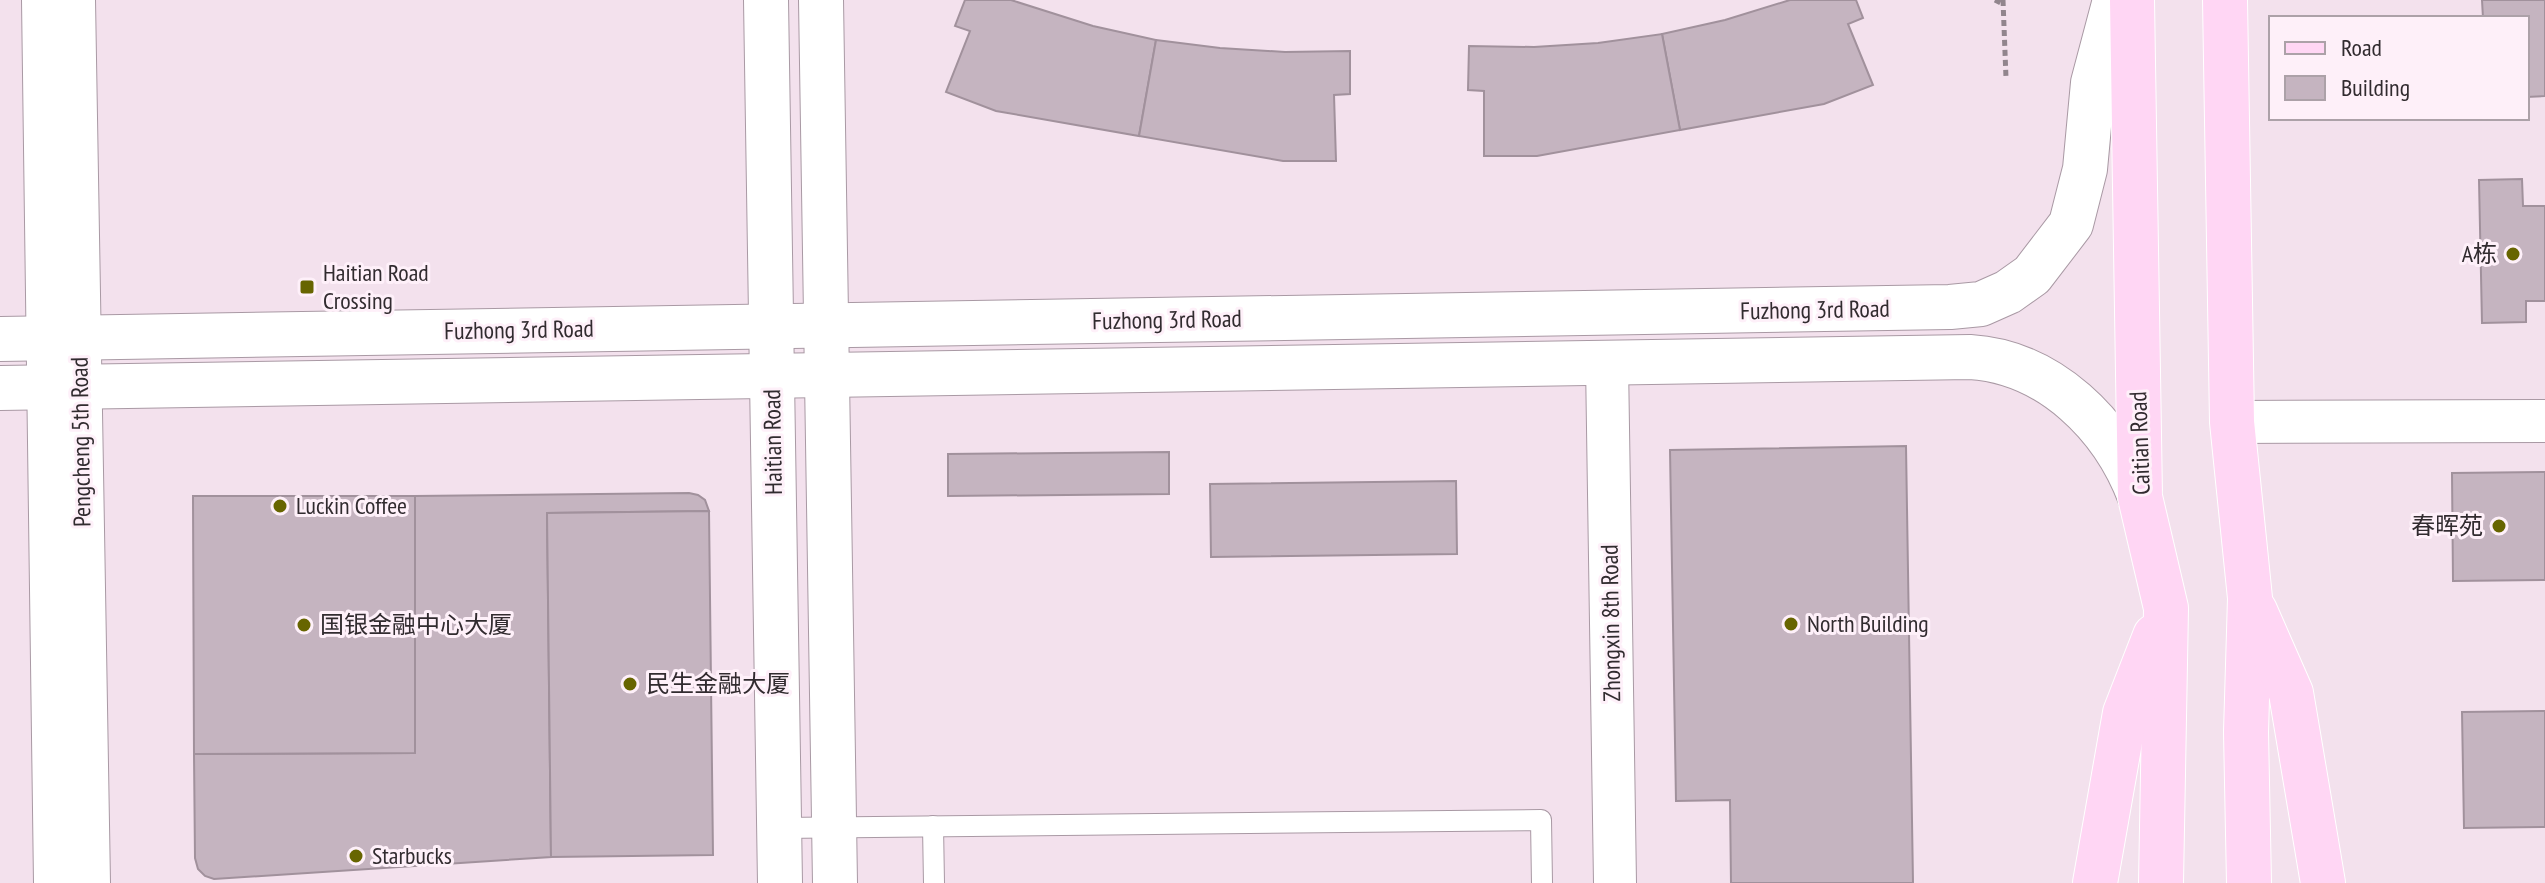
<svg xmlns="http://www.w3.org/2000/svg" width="2545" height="883" viewBox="0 0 2545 883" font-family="'PT Sans Narrow','Noto Sans SC',sans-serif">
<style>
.building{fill:#c5b4c0;stroke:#a1919c;stroke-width:2}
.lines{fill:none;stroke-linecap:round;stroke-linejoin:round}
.service-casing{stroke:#a999a4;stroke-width:22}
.minor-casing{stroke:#a999a4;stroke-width:44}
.tertiary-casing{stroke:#a999a4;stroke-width:46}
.primary-casing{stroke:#fff;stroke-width:46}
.path{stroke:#91858d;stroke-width:5;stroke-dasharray:6 4;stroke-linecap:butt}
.service{stroke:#fff;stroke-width:20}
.minor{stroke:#fff;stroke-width:42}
.tertiary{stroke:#fff;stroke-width:44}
.primary{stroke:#ffd6f4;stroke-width:44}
.poi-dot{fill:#676500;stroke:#fef0f9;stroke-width:3}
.labels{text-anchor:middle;stroke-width:6;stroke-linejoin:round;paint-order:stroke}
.poi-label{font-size:24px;fill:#312b2f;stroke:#fef0f9;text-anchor:start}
.street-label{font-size:24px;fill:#312b2f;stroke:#fef0f9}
</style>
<rect width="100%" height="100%" fill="#f3e1ed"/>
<g class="building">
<path d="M965 0H1011L1093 26 1156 40 1139 136 996 111 946 92 970 31 955 26Z"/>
<path d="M1790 0H1856L1863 18 1848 24 1873 85 1824 104 1680 130 1662 34 1725 20Z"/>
<path d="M2482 0H2545V96L2527 97V18H2483Z"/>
<path d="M1662 34 1680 130 1537 156H1484V91L1468 90 1469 46 1534 47 1598 43Z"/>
<path d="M1156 40 1220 48 1285 52 1350 51V94L1334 95 1336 161H1283L1139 136Z"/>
<path d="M2522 179 2523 206H2545V301H2526V322L2482 323 2479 180Z"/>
<path d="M1906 446 1913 883H1731L1730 800 1676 801 1670 450Z"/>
<path d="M1169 452V494L948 496V454Z"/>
<path d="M2545 472V580L2453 581 2452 473Z"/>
<path d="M1456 481 1457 554 1211 557 1210 484Z"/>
<path d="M689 493 698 495 705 500 709 511 547 513 551 857 214 879 205 876 198 869 195 858 194 754 415 753V496Z"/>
<path d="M193 496H415V753L194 754Z"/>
<path d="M709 511 713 855 551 857 547 513Z"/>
<path d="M2545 711V827L2464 828 2462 712Z"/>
</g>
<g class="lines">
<g class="service-casing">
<g id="service">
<path d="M933 826 934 883"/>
<path d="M780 828 1541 820 1542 883"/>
</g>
</g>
<g class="minor-casing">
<g id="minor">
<path d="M43 0 55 883"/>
<path d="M74 0 89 883"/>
<path d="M1607 363 1615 883"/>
<path d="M2232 422 2545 421"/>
</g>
</g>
<g class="tertiary-casing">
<g id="tertiary">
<path d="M766 0 780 883"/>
<path d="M821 0 835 883"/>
<path d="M0 339 1950 307 1981 304 2008 292 2032 275 2071 224 2085 169 2093 83 2115 0"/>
<path d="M0 388 1970 357C2050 362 2113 425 2140 497"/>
</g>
</g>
<g class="primary-casing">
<g id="primary">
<path d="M2132 0 2140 497 2166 608 2161 883"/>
<path d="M2225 0 2232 422 2250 598 2246 732 2249 883"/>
<path d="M2255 611 2291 693 2323 883"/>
<path d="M2095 883 2125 713 2155 636"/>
</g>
</g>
<g class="path">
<path d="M1995 0 2003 4"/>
<path d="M2003 0 2006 78"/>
</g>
<use href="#service" class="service"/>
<use href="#minor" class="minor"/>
<use href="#tertiary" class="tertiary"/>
<use href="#primary" class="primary"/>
</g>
<g class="poi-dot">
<circle cx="2513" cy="254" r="8"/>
<rect x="299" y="279" width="16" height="16" rx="4"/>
<circle cx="280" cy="506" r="8"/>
<circle cx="2499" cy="526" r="8"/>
<circle cx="1791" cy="624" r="8"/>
<circle cx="304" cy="625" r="8"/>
<circle cx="630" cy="684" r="8"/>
<circle cx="356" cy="856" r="8"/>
</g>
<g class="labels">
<g class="poi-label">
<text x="2497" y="262" text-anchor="end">A栋</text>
<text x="323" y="281">Haitian Road<tspan x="323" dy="28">Crossing</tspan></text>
<text x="296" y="514">Luckin Coffee</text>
<text x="2483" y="534" text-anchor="end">春晖苑</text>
<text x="1807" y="632">North Building</text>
<text x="320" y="633">国银金融中心大厦</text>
<text x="646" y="692">民生金融大厦</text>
<text x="372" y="864">Starbucks</text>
</g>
<g class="street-label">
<text transform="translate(1815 310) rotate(-1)" y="8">Fuzhong 3rd Road</text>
<text transform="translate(1167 320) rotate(-1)" y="8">Fuzhong 3rd Road</text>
<text transform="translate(519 330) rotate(-1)" y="8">Fuzhong 3rd Road</text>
<text transform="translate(81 442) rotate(-91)" y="8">Pengcheng 5th Road</text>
<text transform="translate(773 442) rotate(-91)" y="8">Haitian Road</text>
<text transform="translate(2140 443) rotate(-92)" y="8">Caitian Road</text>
<text transform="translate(1611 623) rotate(-91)" y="8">Zhongxin 8th Road</text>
</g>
</g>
<rect x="2269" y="16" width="260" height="104" fill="#fef0f9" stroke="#aca1a8" stroke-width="2"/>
<rect x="2285" y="42" width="40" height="12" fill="#ffd6f4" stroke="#aca1a8" stroke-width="2"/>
<text x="2341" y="56" font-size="24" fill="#312b2f">Road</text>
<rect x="2285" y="76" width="40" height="24" fill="#c5b4c0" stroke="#aca1a8" stroke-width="2"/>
<text x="2341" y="96" font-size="24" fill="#312b2f">Building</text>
</svg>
